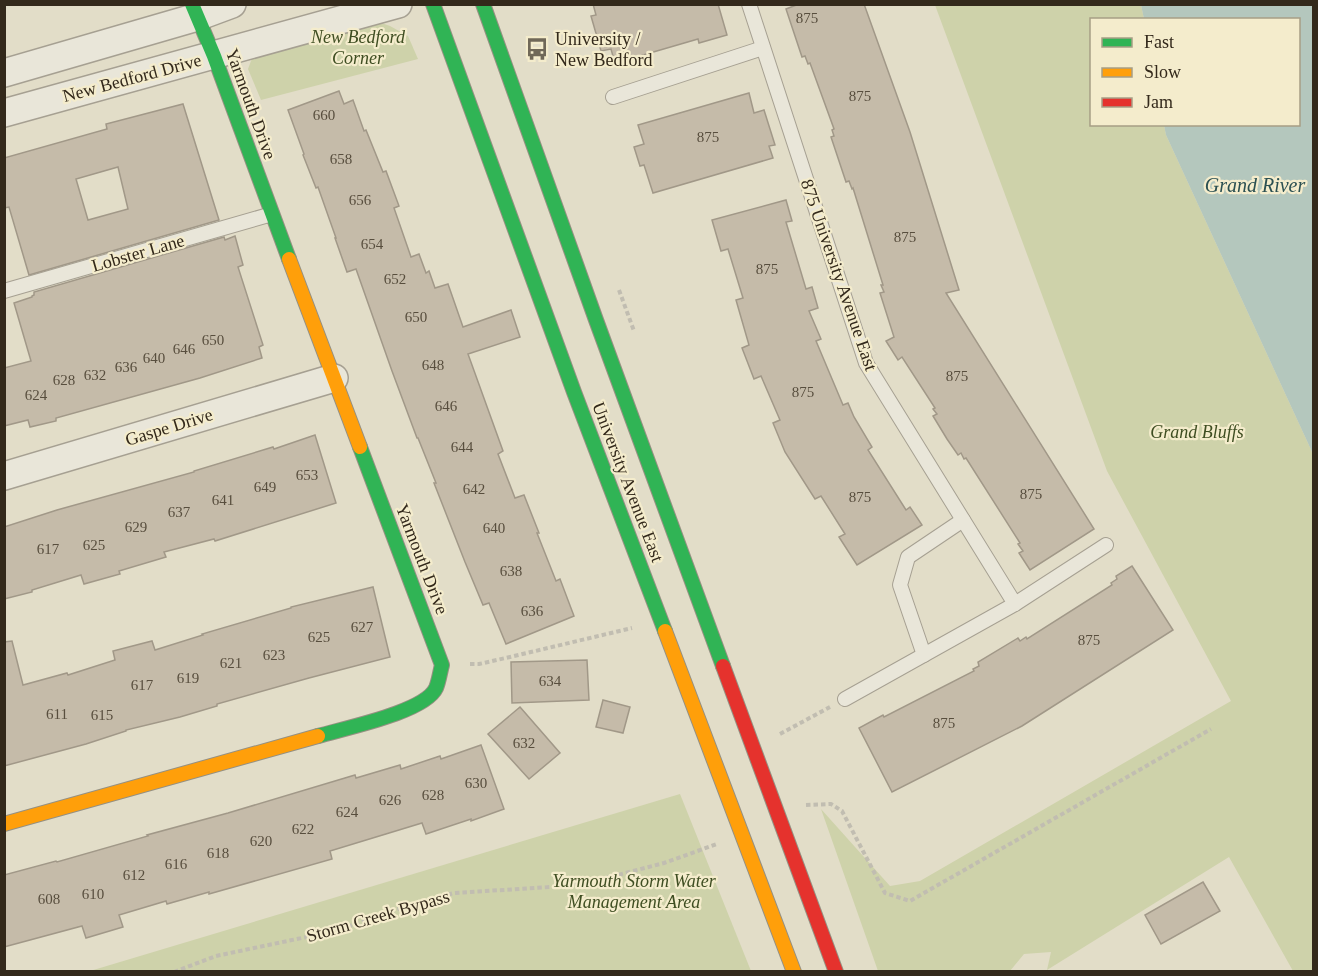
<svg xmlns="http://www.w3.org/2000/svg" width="1318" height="976" viewBox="0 0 1318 976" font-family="'Times New Roman',serif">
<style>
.green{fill:#ced2aa}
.water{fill:#b4c7bd}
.building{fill:#c5bba9;stroke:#a19888;stroke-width:1.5;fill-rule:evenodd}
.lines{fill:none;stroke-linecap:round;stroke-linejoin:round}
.lane-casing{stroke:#a6a092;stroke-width:16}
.street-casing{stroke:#a6a092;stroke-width:30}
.fast-casing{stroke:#959082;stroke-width:16}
.slow-casing{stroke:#959082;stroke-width:16}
.jam-casing{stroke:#959082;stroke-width:16}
.path{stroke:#c1bdb1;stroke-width:4;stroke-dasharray:4.5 3;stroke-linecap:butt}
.lane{stroke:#e9e6d9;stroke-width:14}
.street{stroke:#e9e6d9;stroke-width:27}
.fast{stroke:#30b455;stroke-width:14}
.slow{stroke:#ff9f0a;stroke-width:14}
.jam{stroke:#e5322d;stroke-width:14}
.labels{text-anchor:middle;stroke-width:4.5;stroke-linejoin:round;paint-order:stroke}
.number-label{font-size:15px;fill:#584e3e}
.park-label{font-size:18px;font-style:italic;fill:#3f4e22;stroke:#f4eccc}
.poi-label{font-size:18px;fill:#33291b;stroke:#f4eccc;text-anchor:start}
.street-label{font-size:18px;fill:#33291b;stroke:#f4eccc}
.water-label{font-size:20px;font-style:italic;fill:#2b5052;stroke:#f4eccc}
</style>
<rect width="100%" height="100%" fill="#e2ddc8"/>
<g class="green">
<path d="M935 5H1141L1144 19 1092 20V124L1164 125 1166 135 1313 454V971H1293L1229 857 1047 970 1051 952 1024 954 1010 971H878L821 809 890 886 920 881 1231 701 1107 471Z"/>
<path d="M367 18 390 26 408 36 418 59 261 100 248 69 254 53Z"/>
<path d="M680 794 751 971H90Z"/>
</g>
<path class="water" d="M1141 5H1313V454L1166 135 1164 125 1298 124V20L1144 19Z"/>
<g class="building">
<path d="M593 4H718L727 35 699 43 698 39 643 55 644 59 616 67 611 49 601 51 591 16 596 15Z"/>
<path d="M799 4H864L910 132 959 290 946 293 1094 529 1030 570 1019 553 1023 551 1018 544 1020 543 966 458 964 459 961 453 958 455 947 439 933 416 937 414 933 409 935 408 902 357 898 360 886 341 894 337 880 293 884 292 881 285H883L853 188 852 189 849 181 846 182 831 137 834 136 832 130 834 129 810 63 808 64 805 56 802 57 786 9Z"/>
<path d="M339 91 344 104 353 100 364 131 366 130 383 172 386 171 399 206 394 208 411 257 419 254 426 273 429 271 435 288 448 284 463 327 511 310 520 337 468 354 503 451 498 454 515 498 524 495 539 533H537L556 581 560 579 574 616 506 644 489 603 483 605 465 562 434 483H436L418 438H417L392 371 356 269 347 272 335 238H336L318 187 316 188 303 155 304 154 288 110Z"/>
<path d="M749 93 754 113 764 110 775 145 769 146 773 158 653 193 644 165 640 166 634 147 644 144 638 125Z"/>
<path d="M183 104 219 220 29 275 9 207 4 208V158L107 129 106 124ZM118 167 128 209 88 220 76 179Z"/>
<path d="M786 200 792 221 786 222 806 289 812 287 818 308 809 311 821 339 816 341 843 405 848 403 854 417 872 447 868 450 906 510 910 507 922 525 857 565 839 537 845 534 821 496 815 499 785 452 773 423 780 420 761 376 754 379 742 348 749 345 736 300 743 298 728 249 721 251 712 220Z"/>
<path d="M235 236 243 265 238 267 263 345 259 347 262 358 200 378 56 418V421L30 427 28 420 4 426V368L31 361 14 303 32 297V296L34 295V292L224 237 225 240Z"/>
<path d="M315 435 336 503 215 541 214 539 164 552 166 557 119 571 120 574 84 584 81 575 32 590V592L4 599V527L57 510 194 472V471L273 447 274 449Z"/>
<path d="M1132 566 1173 630 1022 726 892 792 859 728 883 715 884 717 974 671 973 669 979 666 978 662 1018 638 1020 641 1026 637 1027 639 1112 585 1111 583 1117 579 1116 576Z"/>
<path d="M373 587 390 657 309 678 217 704V706L180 717 126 730V731L86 744 4 766V642L12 641 23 685 67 673 68 675 115 660 113 651 152 641 155 650 203 635 202 634 291 608V607Z"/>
<path d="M587 660 589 700 512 703 511 662Z"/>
<path d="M603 700 630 707 623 733 596 727Z"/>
<path d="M520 707 560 753 529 779 488 734Z"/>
<path d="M481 745 504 809 471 821V819L426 834 422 823 330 851 332 859 209 894V892L167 904 166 901 119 915 123 927 86 938 82 926 4 947V875L56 861 57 862 148 836 147 835 228 813 355 775 356 778 400 765 401 769 440 756 441 759Z"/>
<path d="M1203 882 1220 911 1161 944 1145 915Z"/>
</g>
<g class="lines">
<g class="lane-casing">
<g id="lane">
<path d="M749 4 866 363 1015 604"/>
<path d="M613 97 763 48"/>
<path d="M4 291 272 214"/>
<path d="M924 655 900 585 908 557 963 520"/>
<path d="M845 699 1015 604 1106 545"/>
</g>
</g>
<g class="street-casing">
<g id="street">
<path d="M4 73 197 17 232 4"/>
<path d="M4 113 398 4"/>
<path d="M4 476 334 378"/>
</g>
</g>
<g class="fast-casing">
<g id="fast">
<path d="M192 4 214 56 289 259"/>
<path d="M433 4 574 392 665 631"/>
<path d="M483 4 596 320 723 666"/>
<path d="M318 736C345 728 425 712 436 688 439 681 440 672 442 665L360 447"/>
</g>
</g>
<g class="slow-casing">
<g id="slow">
<path d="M289 259 360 447"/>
<path d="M665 631 794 972"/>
<path d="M4 824 318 736"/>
</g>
</g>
<g class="jam-casing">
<path id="jam" d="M723 666 836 972"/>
</g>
<g class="path">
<path d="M619 290 634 331"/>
<path d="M470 664H479L510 657 632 628"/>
<path d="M780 734 830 707"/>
<path d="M806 805 831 804 842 811 885 893 910 901 1211 729"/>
<path d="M174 972 216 956 335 931 404 907 454 893 567 886 614 876 664 863 717 844"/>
</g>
<use href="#lane" class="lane"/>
<use href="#street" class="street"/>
<use href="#fast" class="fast"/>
<use href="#slow" class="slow"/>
<use href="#jam" class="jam"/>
</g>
<defs>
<g id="bus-bare" transform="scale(1.8)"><path d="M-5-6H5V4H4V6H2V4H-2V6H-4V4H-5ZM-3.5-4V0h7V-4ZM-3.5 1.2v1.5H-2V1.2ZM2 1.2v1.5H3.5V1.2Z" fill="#706858" stroke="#f4eccc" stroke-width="2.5" paint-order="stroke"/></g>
</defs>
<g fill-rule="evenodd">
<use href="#bus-bare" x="537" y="49"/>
</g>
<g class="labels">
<g class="number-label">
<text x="807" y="23">875</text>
<text x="860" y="101">875</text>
<text x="324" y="120">660</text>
<text x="708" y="142">875</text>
<text x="341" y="164">658</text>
<text x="360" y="205">656</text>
<text x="905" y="242">875</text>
<text x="372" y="249">654</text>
<text x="767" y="274">875</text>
<text x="395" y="284">652</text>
<text x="416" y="322">650</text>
<text x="213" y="345">650</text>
<text x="184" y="354">646</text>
<text x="154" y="363">640</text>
<text x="433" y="370">648</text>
<text x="126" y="372">636</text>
<text x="95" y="380">632</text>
<text x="957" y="381">875</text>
<text x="64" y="385">628</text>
<text x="803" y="397">875</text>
<text x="36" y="400">624</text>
<text x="446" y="411">646</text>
<text x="462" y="452">644</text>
<text x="307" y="480">653</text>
<text x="265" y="492">649</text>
<text x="474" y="494">642</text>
<text x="1031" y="499">875</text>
<text x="860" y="502">875</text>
<text x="223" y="505">641</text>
<text x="179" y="517">637</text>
<text x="136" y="532">629</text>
<text x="494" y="533">640</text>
<text x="94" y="550">625</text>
<text x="48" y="554">617</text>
<text x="511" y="576">638</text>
<text x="532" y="616">636</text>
<text x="362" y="632">627</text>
<text x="319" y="642">625</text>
<text x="1089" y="645">875</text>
<text x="274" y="660">623</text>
<text x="231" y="668">621</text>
<text x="188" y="683">619</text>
<text x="550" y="686">634</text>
<text x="142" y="690">617</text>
<text x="57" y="719">611</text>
<text x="102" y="720">615</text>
<text x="944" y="728">875</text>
<text x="524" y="748">632</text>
<text x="476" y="788">630</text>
<text x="433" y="800">628</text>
<text x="390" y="805">626</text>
<text x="347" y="817">624</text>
<text x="303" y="834">622</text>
<text x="261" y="846">620</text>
<text x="218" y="858">618</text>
<text x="176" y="869">616</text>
<text x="134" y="880">612</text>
<text x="93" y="899">610</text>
<text x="49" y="904">608</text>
</g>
<g class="park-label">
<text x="358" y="43">New Bedford<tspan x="358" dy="21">Corner</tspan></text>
<text x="1197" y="438">Grand Bluffs</text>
<text x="634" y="887">Yarmouth Storm Water<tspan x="634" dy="21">Management Area</tspan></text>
</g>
<g class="poi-label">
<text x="555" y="45">University /<tspan x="555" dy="21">New Bedford</tspan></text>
</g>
<g class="street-label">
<text transform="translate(132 78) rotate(-15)" y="6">New Bedford Drive</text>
<text transform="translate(251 104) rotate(70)" y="6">Yarmouth Drive</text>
<text transform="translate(138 253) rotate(-16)" y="6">Lobster Lane</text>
<text transform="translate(839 275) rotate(71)" y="6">875 University Avenue East</text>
<text transform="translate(169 427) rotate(-17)" y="6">Gaspe Drive</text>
<text transform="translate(628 482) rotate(69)" y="6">University Avenue East</text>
<text transform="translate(422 559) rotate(69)" y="6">Yarmouth Drive</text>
<text transform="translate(378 916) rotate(-16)" y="6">Storm Creek Bypass</text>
</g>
<g class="water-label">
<text x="1255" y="192">Grand River</text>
</g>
</g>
<rect width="1318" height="976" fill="none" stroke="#33291b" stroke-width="12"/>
<rect x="1090" y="18" width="210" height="108" fill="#f4eccc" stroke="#a79e85" stroke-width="1.5"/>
<rect x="1102" y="38" width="30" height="9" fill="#30b455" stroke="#a79e85" stroke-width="1.5"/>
<text x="1144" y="48" font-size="18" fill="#33291b">Fast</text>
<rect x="1102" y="68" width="30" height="9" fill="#ff9f0a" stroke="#a79e85" stroke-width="1.5"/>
<text x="1144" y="78" font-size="18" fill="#33291b">Slow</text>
<rect x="1102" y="98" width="30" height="9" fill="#e5322d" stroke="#a79e85" stroke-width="1.5"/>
<text x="1144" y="108" font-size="18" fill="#33291b">Jam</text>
</svg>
